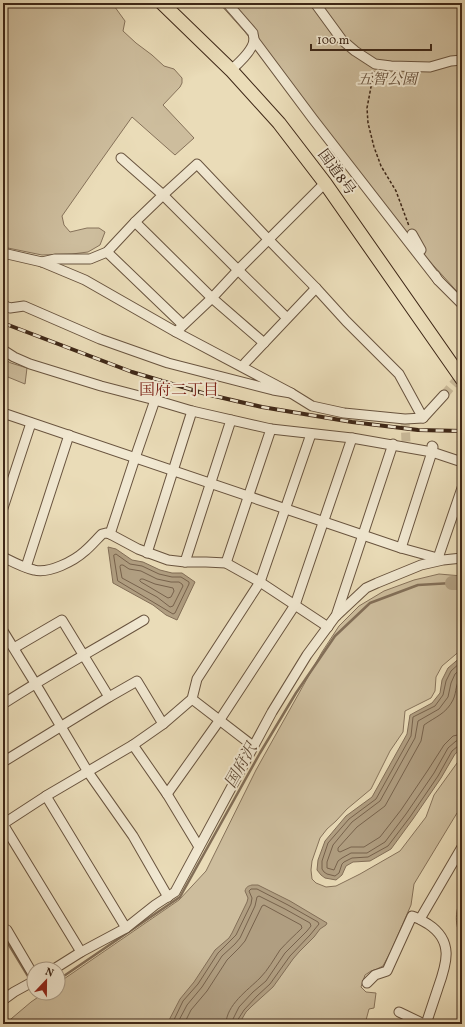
<svg xmlns="http://www.w3.org/2000/svg" width="465" height="1027" viewBox="0 0 465 1027" font-family="Vollkorn,'Noto Serif JP',serif">
<style>
.green{fill:#cdbd9d;stroke:#86725a}
.water{fill:#b09e81;stroke:#826e57}
.lines{fill:none;stroke-linecap:round;stroke-linejoin:round}
.shore{stroke:#77624c;stroke-width:1}
.stream{stroke:#826e57;stroke-width:2.5}
.river{stroke:#b09e81;stroke-width:14}
.minor-tunnel{stroke:#c8b898;stroke-width:9;stroke-dasharray:9 4.5;stroke-linecap:butt}
.minor-casing{stroke:#69543f;stroke-width:11}
.highway-casing{stroke:#3e2717;stroke-width:15}
.path{stroke:#3e2717;stroke-width:1.5;stroke-dasharray:3 2;stroke-linecap:butt}
.minor{stroke:#f1e8d1;stroke-width:9}
.highway{stroke:#eadcb8;stroke-width:13}
.rail-casing{stroke:#3e2717;stroke-width:4}
.rail{stroke:#f1e8d1;stroke-width:2.5;stroke-dasharray:8;stroke-linecap:butt}
.labels{text-anchor:middle;stroke-width:4;stroke-linejoin:round;paint-order:stroke}
.park-label{font-size:15px;font-style:italic;fill:#624c38;stroke:#f1e8d1}
.street-label{font-size:15px;fill:#3e2717;stroke:#f1e8d1}
.neighbourhood-label{font-size:16px;fill:#7a1f14;stroke:#f1e8d1}
.water-label{font-size:16px;font-style:italic;fill:#604b37;stroke:#f1e8d1}
</style>
<rect width="100%" height="100%" fill="#eadcb8"/>
<filter id="stains"><feTurbulence type="fractalNoise" baseFrequency=".005" numOctaves="4"/><feColorMatrix values="0 0 0 0 .2 0 0 0 0 .09 0 0 0 0 .02 0 0 0 .5 -.17"/></filter>
<radialGradient id="worn" r=".72"><stop offset=".6" stop-color="#630" stop-opacity="0"/><stop offset="1" stop-color="#630" stop-opacity=".3"/></radialGradient>
<g class="green">
<path d="M3 3H112L125 21 123 31 136 43 152 55 164 66 174 69 182 78V83L180 87 163 105 194 138 175 155 132 117 95 169 62 216 64 225 70 232 87 228H99L105 232 100 245 88 252 72 254 42 255 3 247Z"/>
<path d="M219 3H462V297L397 225 361 182 245 32Z"/>
<path d="M3 359 11 363 27 368 25 384 3 375Z"/>
<path d="M439 574 462 576V649L442 666 436 677 435 691 431 698 405 711 403 732 390 751 371 789 347 809 336 821 327 829 320 838 312 861 311 870 312 879 316 883 326 887 336 886 360 874 400 851 426 817 434 795 457 763 462 757V815L457 813 414 884 411 905 391 951 383 966 377 969 371 971 365 975 361 987 366 992 376 993 374 1008 369 1009 365 1024H5L31 1002 44 993H58V983L179 900 206 871 256 770 322 652 339 626 359 606 384 591 414 580Z"/>
<path d="M462 896V939C454 925 455 910 462 896Z"/>
</g>
<g class="water">
<path d="M108 547 116 549 132 560 143 562 160 570 172 573H182L195 582 177 620 166 615 153 605 113 583Z"/>
<path d="M462 656V748L455 754 441 778 413 819 391 849 370 861 353 862 346 866 342 875 336 880 325 878 321 875 317 870 318 860 325 841 346 816 372 797 407 734 410 715 432 703 440 693 442 680 448 668Z"/>
<path d="M252 885H258L290 901 327 923 326 925 320 929 314 937 299 952 293 959 273 987 252 1006 246 1012 239 1024H167L180 999 194 982 215 950 229 938 232 933 247 902 248 898 245 891C246 887 248 886 252 885Z"/>
</g>
<g class="lines">
<g class="shore">
<path d="M114 555 116 554 130 564 142 566 159 574 172 577H181L189 582V584L175 613 173 614 118 581Z"/>
<path d="M121 565H123L129 569 141 571 157 579 171 582H179L182 584 183 586 173 606 170 607 157 597 122 578 120 567Z"/>
<path d="M141 579H143L155 584 173 588 174 591 171 597 168 598 141 582 140 581Z"/>
<path d="M462 661 451 671 446 681 443 695 435 706 413 717 411 736 376 799 349 819 328 843 322 861V869L324 872 327 874 335 876 339 873 342 864 344 862 352 858 368 857 388 846 410 817 438 776 452 751 458 746 462 745"/>
<path d="M462 668 455 674 451 683 448 697 439 709 418 721 415 738 380 801 352 822 333 845 327 862V868L334 870 338 861 342 858 351 853H367L385 842 406 814 434 773 448 748 456 741 462 740"/>
<path d="M462 676C455 682 457 692 453 700 446 714 435 717 424 725L421 741 385 806 357 827 338 848V851L340 852 351 847H364L380 837 401 810 428 770 444 745 453 736 462 734"/>
<path d="M172 1024 183 1001 198 984 218 953 236 935 251 904 252 898 249 891 251 889H257L288 905 318 922 319 924 310 935 290 956 270 984 257 996 244 1010 237 1021V1024"/>
<path d="M177 1024 187 1005 202 987 222 956 235 944 240 938 255 906 257 897 259 896 285 909 310 923 311 926 307 931 285 953 266 981 253 992 239 1007 233 1019 232 1024"/>
<path d="M184 1024 191 1010 207 991 227 960 239 948 245 941 262 906 264 905 301 925 302 928C295 935 287 942 280 950 274 959 268 970 260 978 248 990 226 1005 226 1024"/>
</g>
<g class="stream">
<path d="M3 935 31 981"/>
<path d="M58 980 180 897 260 753 296 693 335 636 370 603 418 585 452 583"/>
<path d="M38 993H39"/>
</g>
<path class="river" d="M452 583H462"/>
<g class="minor-tunnel">
<path d="M444 395 462 374"/>
<path d="M405 419 406 442"/>
</g>
<g class="minor-casing">
<g id="minor">
<path d="M227 3 253 33C253 35 254 37 254 40 253 50 239 63 231 70"/>
<path d="M315 3 342 40 355 51 375 64 391 66 430 67 451 61 462 60"/>
<path d="M254 40 313 119 438 280"/>
<path d="M121 158 163 195 238 270 287 318"/>
<path d="M135 222 212 298 264 343"/>
<path d="M412 234 421 250"/>
<path d="M107 252 183 325"/>
<path d="M3 253 42 262 85 280 176 332 291 393 273 390 168 363 100 339 24 306 10 308 3 305"/>
<path d="M42 262 55 259H90L107 252 135 222 163 195 197 164 268 239 316 288 346 321 399 374 423 418 405 419 344 413 312 406 291 393"/>
<path d="M435 275 438 280 462 304"/>
<path d="M176 332 212 298 238 270 325 183"/>
<path d="M3 350 14 357 30 364 101 386 155 400 192 411 271 429 352 438 432 452 462 462"/>
<path d="M245 363 316 288"/>
<path d="M3 413 401 548 441 559"/>
<path d="M423 418 444 395"/>
<path d="M3 508 31 423"/>
<path d="M110 534 135 458 155 400"/>
<path d="M401 548 432 452 433 447 432 446"/>
<path d="M147 553 192 411"/>
<path d="M3 557C13 562 24 568 34 570 49 574 74 561 85 551 91 546 96 540 102 534L106 533 110 534 138 549 168 560 185 562H206L226 563 260 582 328 627"/>
<path d="M438 558 462 488"/>
<path d="M185 562 231 420"/>
<path d="M226 563 271 429"/>
<path d="M26 567 69 435"/>
<path d="M336 616 393 444"/>
<path d="M3 631 35 683 88 772 133 836 168 897"/>
<path d="M14 648 62 620 109 697"/>
<path d="M192 699 253 746"/>
<path d="M3 704C49 674 97 648 144 620"/>
<path d="M133 745 167 794 199 847"/>
<path d="M3 762 109 697 137 681 163 724"/>
<path d="M167 794 219 721 295 605 352 438"/>
<path d="M46 796 126 928"/>
<path d="M3 824 46 796 133 745 163 724 192 699 197 679 260 582 311 434"/>
<path d="M3 824 81 952"/>
<path d="M420 919 462 847"/>
<path d="M3 932 7 930 34 976"/>
<path d="M54 969 81 952 126 928 155 905 175 892 272 712 307 655 335 617 366 588 377 583 421 565 443 560 462 558"/>
<path d="M367 983 375 975 387 971 412 916C418 918 423 921 428 924 454 941 447 963 438 988 434 1000 430 1012 426 1024"/>
<path d="M3 1000 14 992 34 981"/>
<path d="M399 1012 424 1024"/>
</g>
</g>
<g class="highway-casing">
<path id="highway" d="M162 3 231 70 279 123 325 183 462 379"/>
</g>
<path class="path" d="M374 71 367 108 368 123 374 147 381 166 396 191 409 226"/>
<use href="#minor" class="minor"/>
<use href="#highway" class="highway"/>
<g class="rail-casing">
<path id="rail" d="M3 323 132 372 206 394 262 407 352 422 418 430 462 431"/>
</g>
<use href="#rail" class="rail"/>
</g>
<g class="labels">
<g class="park-label">
<text x="387" y="84">五智公園</text>
</g>
<g class="street-label">
<text transform="translate(337 172) rotate(54)" y="5">国道8号</text>
</g>
<g class="neighbourhood-label">
<text x="179" y="395">国府二丁目</text>
</g>
<g class="water-label">
<text transform="translate(240 765) rotate(-61)" y="6">国府沢</text>
</g>
</g>
<rect width="465" height="1027" fill="none" stroke="#eadcb8" stroke-width="16"/>
<rect x="4" y="4" width="457" height="1019" fill="none" stroke="#3e2717" stroke-width="2"/>
<rect x="8" y="8" width="449" height="1011" fill="none" stroke="#3e2717"/>
<g transform="translate(46 981) rotate(22)"><circle r="19" fill="#f1e8d1" stroke="#a99b87"/>
<path d="M0-3L7 15L0 10L-7 15Z" fill="#8f2418"/>
<text y="-6" font-size="11" font-weight="bold" text-anchor="middle" fill="#3e2717">N</text>
</g>
<path d="M311 44v6h120v-6" fill="none" stroke="#3e2717" stroke-width="2"/>
<text x="317" y="44" font-size="12" fill="#3e2717" stroke="#f1e8d1" stroke-width="3" paint-order="stroke">100 m</text>
<rect width="100%" height="100%" filter="url(#stains)"/>
<rect width="100%" height="100%" fill="url(#worn)"/>
</svg>
